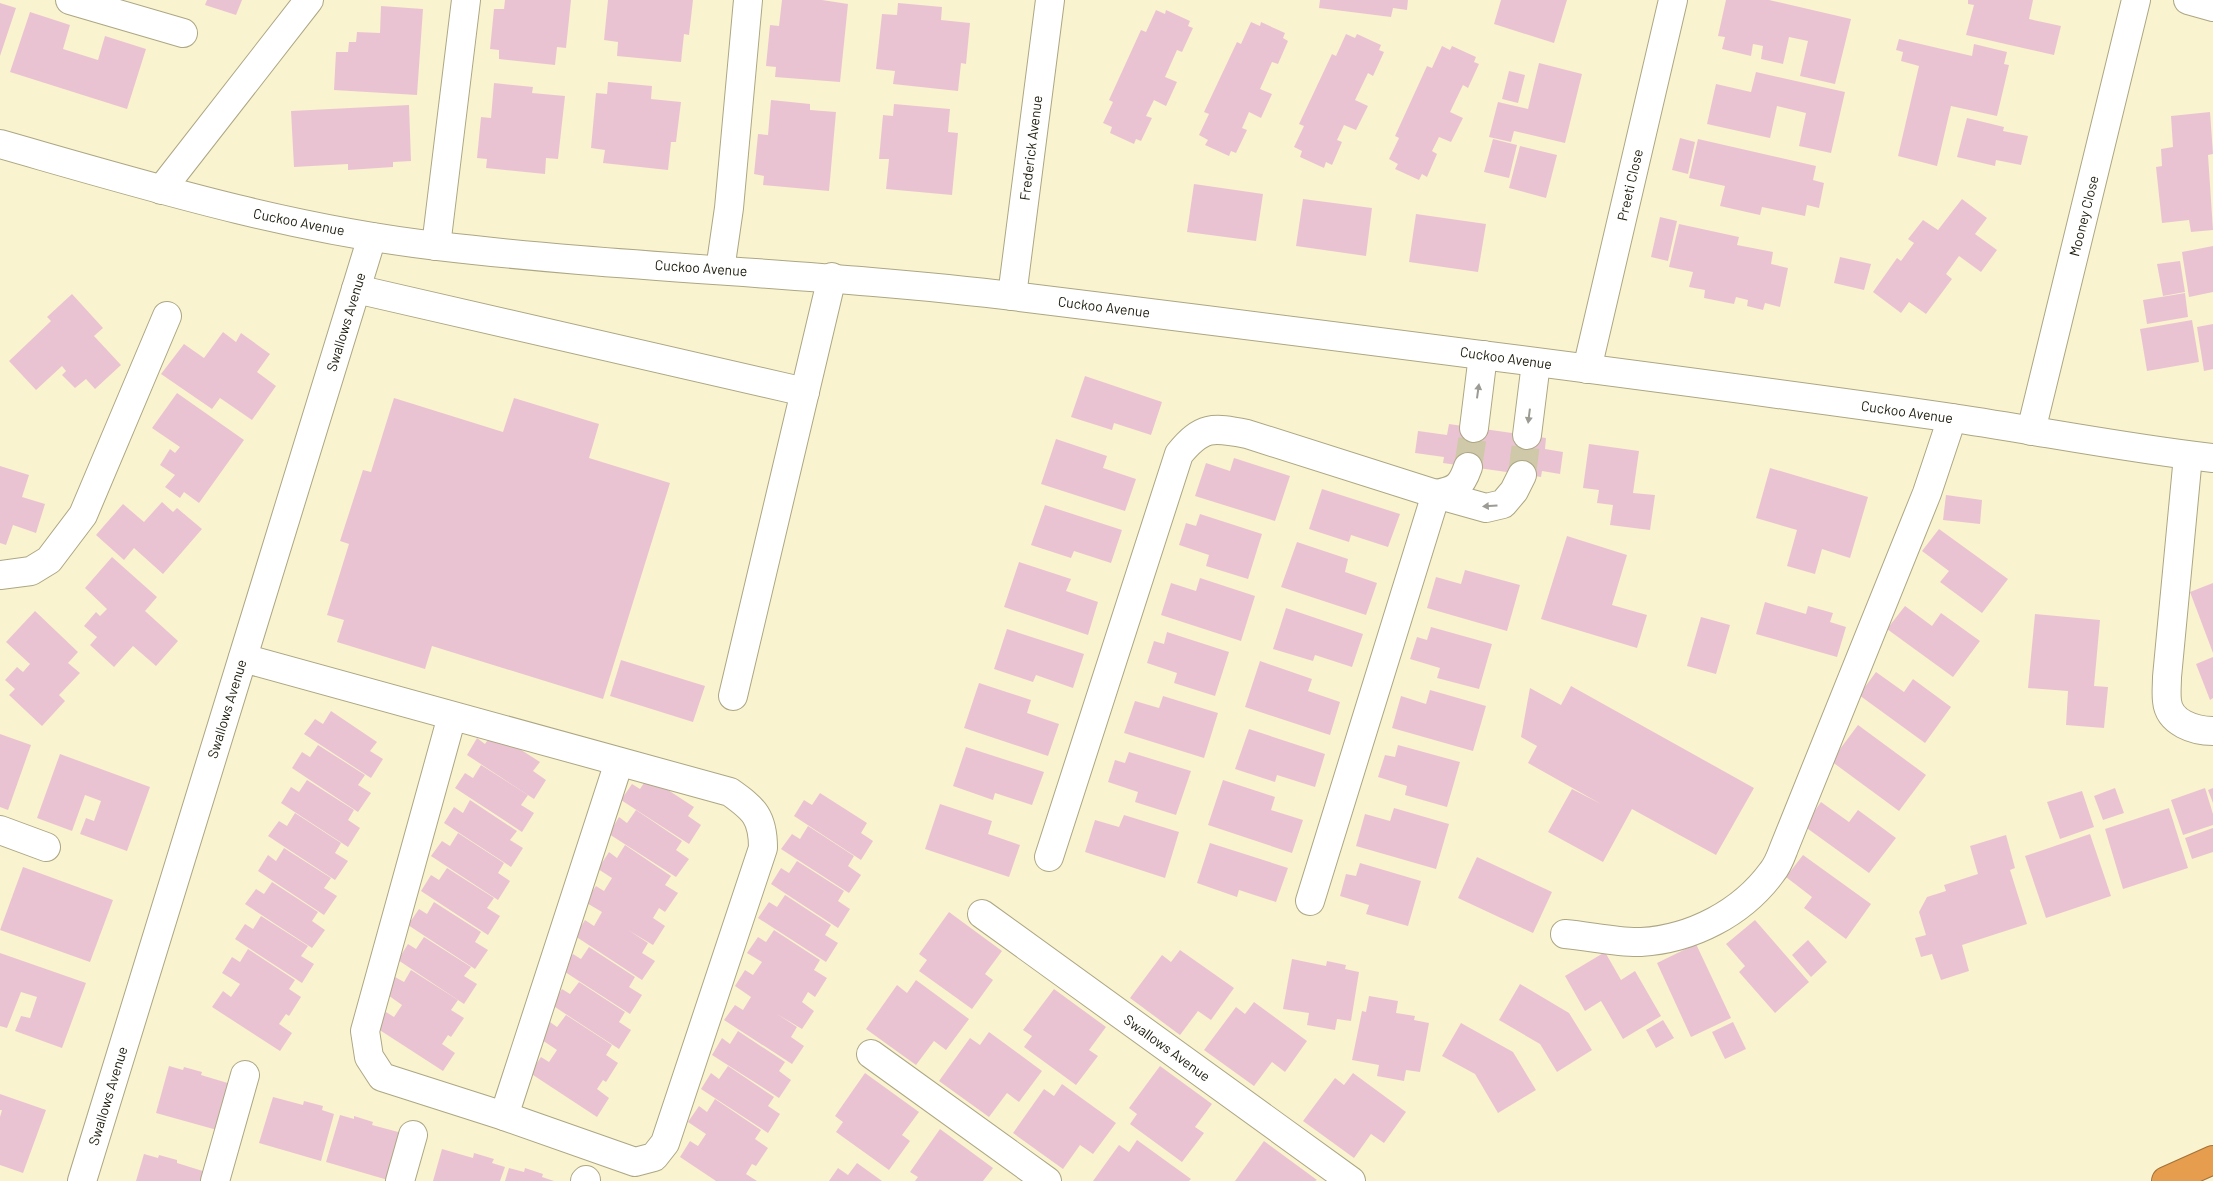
<svg xmlns="http://www.w3.org/2000/svg" width="2213" height="1181" viewBox="0 0 2213 1181" font-family="Barlow,sans-serif">
<style>
.building{fill:#eac3d3}
.lines{fill:none;stroke-linecap:round;stroke-linejoin:round}
.minor-tunnel{stroke:#cfc9a9;stroke-width:28;stroke-dasharray:28 14;stroke-linecap:butt}
.minor-casing{stroke:#aca683;stroke-width:30}
.highway-casing{stroke:#a17138;stroke-width:30}
.minor{stroke:#fff;stroke-width:28}
.highway{stroke:#e69d4d;stroke-width:28}
.oneway{fill:#9c9b94}
.labels{text-anchor:middle;stroke-width:4;stroke-linejoin:round;paint-order:stroke}
.street-label{font-size:14px;fill:#222012;stroke:#fff}
</style>
<rect width="100%" height="100%" fill="#faf3cf"/>
<g class="building">
<path d="M207 0H242L236 15 205 5Z"/>
<path d="M505 0H571L566 48 557 47 555 65 499 59V50L490 49 494 9H504Z"/>
<path d="M608 0H693L689 35 684 34 681 62 617 56 618 42 604 40Z"/>
<path d="M782 0H822L848 4 840 82 775 77 776 67 766 66 770 25 779 26Z"/>
<path d="M1320 0H1408L1407 10 1393 8 1391 17 1319 8Z"/>
<path d="M1501 0H1567L1554 43 1494 24Z"/>
<path d="M1726 0H1769L1851 19 1835 84 1800 76 1808 41 1789 37 1783 64 1761 59 1763 46 1753 44 1751 56 1722 49 1725 37 1718 36Z"/>
<path d="M1968 0H2033L2029 19 2061 26 2054 55 1966 35 1974 5 1968 4Z"/>
<path d="M0 3 16 8 0 56Z"/>
<path d="M898 3 942 7 941 20 970 23 966 64 961 63 958 91 893 84 895 71 876 69 882 14 897 15Z"/>
<path d="M381 6 423 9 417 95 334 90 336 52H348L349 42H356L357 32 380 33Z"/>
<path d="M1156 10 1165 14 1166 10 1190 21 1188 26 1193 28 1182 52 1177 50 1165 77 1177 82 1166 106 1154 100 1146 116 1152 118 1141 141 1136 139 1134 144 1110 133 1112 127 1103 123 1113 102 1109 100 1141 30 1146 32Z"/>
<path d="M30 12 70 25 63 49 98 60 105 36 146 49 127 109 10 72Z"/>
<path d="M1251 22 1260 26 1261 22 1285 33 1283 38 1288 41 1278 64 1272 62 1260 89 1272 94 1261 118 1249 112 1242 128 1247 130 1236 153 1231 151 1229 156 1205 145 1208 140 1199 135 1209 114 1204 112 1237 42 1241 44Z"/>
<path d="M1346 34 1355 38 1357 34 1381 45 1379 50 1384 52 1373 76 1368 73 1355 100 1368 106 1356 130 1344 125 1337 140 1342 142 1332 165 1326 162 1324 168 1300 157 1302 151 1294 147 1304 126 1299 124 1332 54 1336 56Z"/>
<path d="M1899 39 1972 56 1974 44 2007 52 2004 64 2009 65 1997 116 1951 106 1937 166 1898 156 1919 66 1901 61 1903 52 1896 50Z"/>
<path d="M1442 46 1450 50 1452 46 1476 57 1474 62 1479 64 1468 88 1463 85 1450 112 1463 118 1451 142 1439 137 1432 151 1437 154 1427 177 1422 174 1419 180 1395 169 1398 164 1389 159 1399 138 1395 136 1427 66 1432 68Z"/>
<path d="M1539 63 1582 74 1565 143 1514 131 1511 142 1489 137 1498 102 1528 109Z"/>
<path d="M1509 71 1525 75 1518 103 1502 99Z"/>
<path d="M1756 72 1845 92 1831 153 1799 146 1806 113 1777 106 1770 138 1707 124 1716 84 1751 92Z"/>
<path d="M608 82 652 86 651 99 681 102 676 142H671L668 170 603 163 605 150 591 148 596 93 607 94Z"/>
<path d="M494 83 533 87 532 93 565 96 558 159 546 158 545 174 486 168 487 159 477 158 481 117 491 118Z"/>
<path d="M771 100 810 104V110L836 112 829 191 763 185 764 176 754 174 758 134 768 135Z"/>
<path d="M894 104 950 109 948 132 958 133 952 195 886 189 889 159H879L883 115 893 116Z"/>
<path d="M409 105 411 161 393 162V167L348 170V164L294 167 291 111Z"/>
<path d="M2210 112 2213 154 2208 155 2213 230 2191 232 2189 220 2162 223 2156 167 2162 166 2161 149 2173 147 2171 116Z"/>
<path d="M1967 118 2004 127 2003 131 2028 136 2021 165 1996 160 1995 166 1957 157Z"/>
<path d="M1680 138 1695 142 1688 174 1672 170Z"/>
<path d="M1493 139 1517 145 1509 178 1484 172Z"/>
<path d="M1698 139 1816 166 1813 180 1824 183 1819 208 1807 205 1805 216 1762 207 1760 215 1720 206 1725 186 1689 178Z"/>
<path d="M1520 146 1557 155 1546 198 1509 188Z"/>
<path d="M1194 184 1263 194 1256 241 1187 232Z"/>
<path d="M1303 199 1372 208 1366 256 1296 246Z"/>
<path d="M1962 199 1987 218 1975 234 1997 250 1981 272 1959 256 1946 274 1952 279 1926 314 1909 302 1901 313 1873 292 1897 258 1901 261 1914 243 1908 239 1923 220 1938 230Z"/>
<path d="M1416 214 1486 224 1478 272 1409 262Z"/>
<path d="M1660 217 1677 221 1668 261 1651 257Z"/>
<path d="M1679 224 1739 237 1737 245 1773 252 1771 264 1788 268 1780 307 1765 303 1763 310 1747 306 1748 300 1736 297 1734 304 1704 298 1705 290 1689 287 1693 272 1669 267Z"/>
<path d="M2213 246V292L2189 297 2182 252Z"/>
<path d="M1840 257 1871 264 1864 290 1834 283Z"/>
<path d="M2180 261 2185 292 2163 296 2157 264Z"/>
<path d="M2185 293 2188 317 2147 324 2143 300Z"/>
<path d="M72 294 103 328 94 336 121 365 95 389 86 379 75 388 62 375 66 371 62 366 36 390 9 361 51 321 47 317Z"/>
<path d="M2192 320 2199 362 2147 371 2140 329Z"/>
<path d="M2213 324V369L2204 371 2197 327Z"/>
<path d="M223 332 236 342 241 333 270 354 257 372 276 386 252 420 220 398 212 409 161 374 184 344 204 358Z"/>
<path d="M1085 376 1162 402 1151 435 1114 423 1112 430 1071 417Z"/>
<path d="M177 393 244 440 199 503 184 492 180 498 165 487 175 475 160 465 170 449 175 453 180 447 152 428Z"/>
<path d="M394 398 503 432 514 398 599 424 589 458 670 483 603 699 432 646 425 669 337 642 344 620 327 615 349 544 340 541 363 470 371 472Z"/>
<path d="M1449 424 1546 438 1545 449 1563 452 1560 474 1542 471 1541 477 1443 463 1444 457 1415 453 1418 431 1447 435Z"/>
<path d="M1056 439 1107 456 1103 468 1136 479 1125 511 1041 484Z"/>
<path d="M1589 444 1639 451 1633 493 1655 495 1650 530 1610 525 1613 505 1597 503 1599 490 1583 488Z"/>
<path d="M1234 458 1290 476 1275 521 1195 496 1206 463 1230 471Z"/>
<path d="M0 466 29 475 22 497 45 504 36 533 13 525 6 545 0 543Z"/>
<path d="M1770 468 1868 497 1850 558 1822 549 1815 574 1787 566 1797 530 1756 518Z"/>
<path d="M1322 489 1400 514 1388 547 1351 535 1349 542 1309 529Z"/>
<path d="M1946 495 1982 500 1980 524 1943 520Z"/>
<path d="M162 502 173 512 177 508 202 529 163 574 134 548 124 560 96 535 123 504 144 522Z"/>
<path d="M1045 505 1122 530 1111 563 1074 551 1071 558 1031 545Z"/>
<path d="M1200 514 1262 534 1248 579 1206 566 1209 555 1179 545 1186 523 1196 526Z"/>
<path d="M1939 529 2008 579 1982 613 1940 582 1949 571 1922 551Z"/>
<path d="M1567 536 1627 555 1612 605 1647 615 1637 648 1541 619Z"/>
<path d="M1297 542 1348 559 1345 572 1377 583 1366 615 1281 587Z"/>
<path d="M112 557 157 597 145 611 178 641 156 666 133 646 114 667 90 645 97 637 84 626 96 612 100 616 107 609 85 588Z"/>
<path d="M1019 562 1071 579 1066 591 1098 602 1088 635 1004 607Z"/>
<path d="M1465 570 1520 585 1507 631 1427 608 1436 577 1461 584Z"/>
<path d="M1200 578 1255 596 1241 641 1161 615 1171 583 1196 591Z"/>
<path d="M2213 583V653L2190 592Z"/>
<path d="M1765 602 1806 614 1808 606 1833 613 1830 622 1846 627 1837 657 1756 634Z"/>
<path d="M1905 606 1932 626 1941 613 1980 641 1953 677 1887 629Z"/>
<path d="M1286 608 1363 634 1352 667 1315 655 1313 661 1273 649Z"/>
<path d="M35 611 78 652 68 663 80 673 59 695 65 701 42 726 9 695 15 689 5 680 17 667 23 672 30 664 6 642Z"/>
<path d="M2035 614 2100 620 2094 686 2108 687 2104 728 2066 725 2068 691 2028 688Z"/>
<path d="M1701 617 1730 625 1716 674 1687 666Z"/>
<path d="M1431 627 1492 644 1479 689 1437 678 1440 668 1410 659 1417 637 1427 640Z"/>
<path d="M1007 629 1084 654 1073 688 1036 675 1033 682 994 669Z"/>
<path d="M1167 632 1229 652 1215 696 1174 683 1177 673 1147 663 1154 641 1164 644Z"/>
<path d="M2213 657V698L2210 700 2196 664Z"/>
<path d="M621 660 705 686 693 722 610 696Z"/>
<path d="M1260 661 1312 679 1308 691 1340 702 1330 735 1245 707Z"/>
<path d="M1876 672 1904 692 1913 679 1951 707 1925 743 1859 695Z"/>
<path d="M979 683 1031 700 1027 713 1059 724 1048 756 964 728Z"/>
<path d="M1571 686 1754 788 1716 855 1632 809 1603 862 1548 832 1572 789 1601 804 1528 763 1537 746 1521 737 1530 688 1561 705Z"/>
<path d="M1430 690 1486 706 1473 751 1392 728 1401 696 1426 704Z"/>
<path d="M1163 696 1218 713 1204 758 1124 733 1135 701 1159 708Z"/>
<path d="M331 711 377 742 370 751 383 759 371 778 304 734 315 719 323 724Z"/>
<path d="M1858 725 1926 775 1899 811 1831 761Z"/>
<path d="M1249 729 1325 754 1315 787 1277 775 1275 782 1235 769Z"/>
<path d="M493 732 540 762 533 771 546 780 534 799 467 755 477 738 485 744Z"/>
<path d="M0 734 31 745 8 810 0 807Z"/>
<path d="M318 745 365 775 358 785 371 793 358 812 292 768 302 752 310 757Z"/>
<path d="M1398 745 1460 762 1447 807 1405 795 1407 786 1378 777 1385 755 1395 757Z"/>
<path d="M966 747 1044 772 1032 805 995 793 993 800 953 786Z"/>
<path d="M1129 752 1191 771 1176 815 1135 802 1138 792 1108 782 1115 760 1125 763Z"/>
<path d="M60 754 150 787 127 851 80 834 86 818 94 821 101 801 85 795 72 831 37 818Z"/>
<path d="M481 765 528 795 521 805 534 813 522 832 455 788 465 773 473 778Z"/>
<path d="M648 777 694 807 688 816 701 825 689 844 621 800 632 784 640 789Z"/>
<path d="M307 780 354 810 348 820 360 828 348 847 281 803 291 787 299 792Z"/>
<path d="M1223 780 1275 797 1271 810 1303 820 1292 853 1208 825Z"/>
<path d="M2115 788 2124 813 2103 820 2094 796Z"/>
<path d="M2205 788 2213 814V825L2183 835 2171 800Z"/>
<path d="M2213 788V803L2208 790Z"/>
<path d="M2082 791 2094 827 2060 839 2047 802Z"/>
<path d="M820 793 867 823 861 833 873 841 861 860 794 816 804 800 812 805Z"/>
<path d="M470 800 517 831 510 840 523 848 511 867 444 823 454 807 463 813Z"/>
<path d="M1821 802 1849 822 1858 810 1896 838 1869 873 1804 826Z"/>
<path d="M940 804 992 821 988 834 1020 845 1009 877 925 849Z"/>
<path d="M1394 808 1449 824 1436 869 1356 846 1365 814 1390 821Z"/>
<path d="M2169 808 2188 868 2123 889 2105 829Z"/>
<path d="M636 810 682 841 676 850 689 859 676 877 609 834 619 817 627 823Z"/>
<path d="M295 813 341 843 335 853 348 861 335 880 268 836 279 821 287 826Z"/>
<path d="M1124 815 1179 832 1165 878 1085 852 1095 820 1119 827Z"/>
<path d="M808 826 854 856 848 866 861 875 849 893 781 849 792 834 800 839Z"/>
<path d="M2213 828V852L2192 859 2185 838Z"/>
<path d="M458 833 504 863 498 873 510 881 498 900 431 856 442 841 450 846Z"/>
<path d="M2090 834 2111 896 2046 918 2025 856Z"/>
<path d="M2006 835 2015 868 2010 870 2027 924 1962 945 1969 971 1941 980 1932 954 1921 957 1915 938 1926 935 1919 912 1927 897 1946 891 1944 885 1978 874 1970 846Z"/>
<path d="M1210 843 1288 868 1276 902 1239 890 1237 897 1197 883Z"/>
<path d="M625 845 671 876 665 885 678 893 665 912 659 908 653 918 665 926 653 945 628 930 648 943 642 953 655 961 642 980 575 936 585 920 594 926 602 912 585 902 596 886 604 891 612 878 598 869 609 852 617 858Z"/>
<path d="M284 848 331 878 324 888 337 896 324 915 258 871 268 855 276 861Z"/>
<path d="M1803 855 1871 904 1846 939 1804 908 1812 897 1786 877Z"/>
<path d="M1477 857 1552 892 1533 933 1458 898Z"/>
<path d="M797 861 844 891 838 901 850 909 838 928 771 884 781 868 789 873Z"/>
<path d="M1360 863 1421 881 1408 926 1366 914 1369 905 1340 896 1346 874 1356 876Z"/>
<path d="M23 867 113 900 90 962 0 930Z"/>
<path d="M447 868 494 898 487 908 500 916 488 935 421 891 431 875 439 880Z"/>
<path d="M272 882 318 912 312 921 325 930 312 948 245 904 256 889 264 894Z"/>
<path d="M785 895 831 925 825 935 838 943 826 962 758 918 769 902 777 907Z"/>
<path d="M434 902 481 932 475 942 488 950 475 969 408 925 419 909 427 914Z"/>
<path d="M949 912 1002 951 985 974 993 980 972 1009 919 971 927 960 919 954Z"/>
<path d="M261 916 308 946 301 956 314 964 302 983 235 939 245 924 253 929Z"/>
<path d="M1755 920 1809 982 1775 1013 1739 972 1745 966 1726 944Z"/>
<path d="M774 930 820 960 814 970 827 978 815 997 808 992 802 1002 814 1011 802 1029 777 1014 797 1027 791 1037 804 1046 792 1064 724 1020 735 1005 743 1010 751 997 735 986 745 970 753 975 762 962 747 953 758 937 766 942Z"/>
<path d="M424 937 471 967 464 976 477 984 464 1004 398 960 408 944 416 949Z"/>
<path d="M1808 940 1827 962 1811 977 1792 955Z"/>
<path d="M1696 944 1731 1018 1691 1037 1657 963Z"/>
<path d="M589 947 635 977 629 987 642 995 630 1014 562 970 573 954 581 959Z"/>
<path d="M248 949 295 980 289 989 301 997 289 1016 286 1014 279 1024 292 1033 280 1051 212 1007 223 991 231 997 240 984 222 973 232 957 240 962Z"/>
<path d="M1180 950 1234 988 1211 1020 1198 1011 1180 1035 1130 998 1162 955 1171 962Z"/>
<path d="M1605 952 1621 980 1635 971 1661 1016 1623 1039 1601 1001 1585 1011 1565 976Z"/>
<path d="M0 953 86 983 62 1048 15 1031 21 1016 30 1018 37 997 21 992 7 1028 0 1026Z"/>
<path d="M1292 959 1326 966 1327 961 1346 965 1345 969 1359 972 1351 1021 1337 1019 1335 1030 1307 1025 1309 1013 1283 1009Z"/>
<path d="M411 970 458 1000 451 1010 464 1018 451 1037 448 1035 442 1044 455 1053 443 1071 375 1027 386 1012 394 1017 402 1005 385 993 395 977 404 982Z"/>
<path d="M916 980 969 1019 946 1050 934 1041 916 1065 866 1029 897 985 907 993Z"/>
<path d="M579 982 625 1012 619 1022 631 1030 619 1049 552 1005 562 989 570 994Z"/>
<path d="M1520 984 1569 1013 1592 1050 1557 1072 1540 1044 1499 1020Z"/>
<path d="M1054 989 1106 1027 1089 1050 1098 1056 1076 1085 1024 1047 1032 1036 1023 1030Z"/>
<path d="M1369 996 1398 1001 1396 1013 1415 1016 1414 1020 1429 1023 1420 1072 1406 1070 1404 1081 1377 1076 1379 1065 1352 1060 1362 1011 1366 1012Z"/>
<path d="M1254 1002 1307 1041 1285 1072 1272 1062 1254 1086 1204 1050 1236 1007 1245 1014Z"/>
<path d="M566 1015 612 1045 606 1055 618 1063 606 1082 603 1080 597 1089 609 1098 597 1117 530 1073 541 1057 549 1062 557 1050 539 1038 550 1022 557 1027Z"/>
<path d="M1663 1020 1674 1038 1656 1048 1646 1030Z"/>
<path d="M1733 1022 1746 1049 1725 1059 1712 1032Z"/>
<path d="M1461 1023 1513 1052 1536 1090 1498 1113 1475 1074 1442 1056Z"/>
<path d="M738 1031 785 1062 779 1071 791 1080 779 1098 712 1055 722 1038 730 1044Z"/>
<path d="M989 1032 1042 1071 1019 1102 1007 1093 989 1117 939 1081 970 1038 980 1045Z"/>
<path d="M169 1066 183 1070 184 1067 202 1072 201 1075 231 1084 217 1130 156 1113Z"/>
<path d="M728 1066 774 1097 768 1106 780 1114 768 1133 701 1089 711 1073 719 1079Z"/>
<path d="M1160 1066 1212 1104 1195 1127 1204 1133 1182 1162 1130 1124 1137 1114 1129 1108Z"/>
<path d="M865 1073 919 1112 902 1135 910 1141 889 1170 836 1132 843 1122 835 1116Z"/>
<path d="M1353 1073 1406 1112 1384 1143 1371 1134 1354 1158 1303 1121 1335 1078 1344 1085Z"/>
<path d="M1062 1084 1116 1123 1093 1154 1080 1145 1063 1169 1013 1133 1044 1089 1054 1096Z"/>
<path d="M0 1094 46 1110 23 1173 0 1165V1117L2 1110H0Z"/>
<path d="M273 1097 303 1105 304 1101 323 1106 322 1110 334 1114 321 1161 259 1143Z"/>
<path d="M715 1099 761 1130 755 1139 768 1148 756 1166 752 1164 746 1174 757 1181H716L680 1157 690 1141 698 1146 706 1134 688 1122 699 1106 707 1112Z"/>
<path d="M340 1115 354 1119V1116L373 1122 372 1125 402 1133 388 1180 326 1162Z"/>
<path d="M940 1129 993 1168 983 1181H915L918 1177 910 1172Z"/>
<path d="M1137 1140 1191 1179 1189 1181H1093L1119 1145 1129 1152Z"/>
<path d="M1264 1141 1317 1180 1315 1181H1235Z"/>
<path d="M442 1149 473 1158 474 1153 494 1159 492 1163 505 1167 500 1181H433Z"/>
<path d="M144 1154 158 1158 159 1155 177 1160V1163L206 1172 203 1181H136Z"/>
<path d="M857 1163 882 1181H829L838 1168 848 1175Z"/>
<path d="M509 1168 524 1172 525 1168 543 1174 542 1177 554 1181H505Z"/>
</g>
<g class="lines">
<g class="minor-tunnel">
<path d="M1468 467 1474 428"/>
<path d="M1522 475 1527 435"/>
</g>
<g class="minor-casing">
<g id="minor">
<path d="M70 0 183 33"/>
<path d="M2188 0 2213 7"/>
<path d="M0 144C144 185 288 229 438 246 631 269 827 273 1020 297 1329 335 1638 374 1946 417 2035 430 2124 448 2213 458"/>
<path d="M161 190 309 0"/>
<path d="M436 246 466 0"/>
<path d="M720 270 729 208 748 0"/>
<path d="M356 289 805 392"/>
<path d="M1012 296 1050 0"/>
<path d="M1587 369 1673 0"/>
<path d="M1474 428 1483 355"/>
<path d="M2031 431 2136 0"/>
<path d="M1527 435 1536 363"/>
<path d="M2188 456 2167 677C2167 685 2166 693 2167 701 2169 723 2195 731 2213 731"/>
<path d="M1436 494C1456 490 1461 487 1468 467"/>
<path d="M0 575 31 571 49 560 83 515 167 316"/>
<path d="M243 658 730 792C754 809 763 817 763 848L665 1143 654 1157 635 1162 504 1116 382 1077 369 1057 365 1031 452 716"/>
<path d="M733 696 832 277"/>
<path d="M0 830 46 847"/>
<path d="M1049 857 1179 454C1202 426 1212 427 1247 434L1436 494 1486 508 1503 504 1514 491 1522 475"/>
<path d="M1310 901 1436 494"/>
<path d="M982 914 1351 1181"/>
<path d="M1565 934C1589 936 1618 943 1641 942 1692 939 1742 913 1772 872 1778 865 1781 856 1784 848L1927 493 1952 418"/>
<path d="M871 1054 1047 1181"/>
<path d="M504 1116 619 762"/>
<path d="M82 1181 372 237"/>
<path d="M215 1181 245 1075"/>
<path d="M400 1181 413 1135"/>
<path d="M585 1181 586 1180"/>
</g>
</g>
<g class="highway-casing">
<path id="highway" d="M2166 1181 2213 1160"/>
</g>
<use href="#minor" class="minor"/>
<use href="#highway" class="highway"/>
</g>
<defs><path id="oneway-solid" d="M-6-.8H1V-3.2L6.5 0L1 3.2V.8H-6Z" transform="scale(1.25)"/></defs>
<g class="oneway">
<use href="#oneway-solid" transform="translate(1478 391) rotate(-82)"/>
<use href="#oneway-solid" transform="translate(1529 416) rotate(97)"/>
<use href="#oneway-solid" transform="translate(1490 506) rotate(176)"/>
</g>
<g class="labels">
<g class="street-label">
<text transform="translate(1031 148) rotate(-83)" y="5">Frederick Avenue</text>
<text transform="translate(1630 185) rotate(-77)" y="5">Preeti Close</text>
<text transform="translate(2084 216) rotate(-76)" y="5">Mooney Close</text>
<text transform="translate(299 222) rotate(11)" y="5">Cuckoo Avenue</text>
<text transform="translate(701 268) rotate(4)" y="5">Cuckoo Avenue</text>
<text transform="translate(1104 307) rotate(7)" y="5">Cuckoo Avenue</text>
<text transform="translate(346 322) rotate(-73)" y="5">Swallows Avenue</text>
<text transform="translate(1506 358) rotate(8)" y="5">Cuckoo Avenue</text>
<text transform="translate(1907 412) rotate(8)" y="5">Cuckoo Avenue</text>
<text transform="translate(227 709) rotate(-73)" y="5">Swallows Avenue</text>
<text transform="translate(1167 1048) rotate(36)" y="5">Swallows Avenue</text>
<text transform="translate(108 1096) rotate(-73)" y="5">Swallows Avenue</text>
</g>
</g>
</svg>
